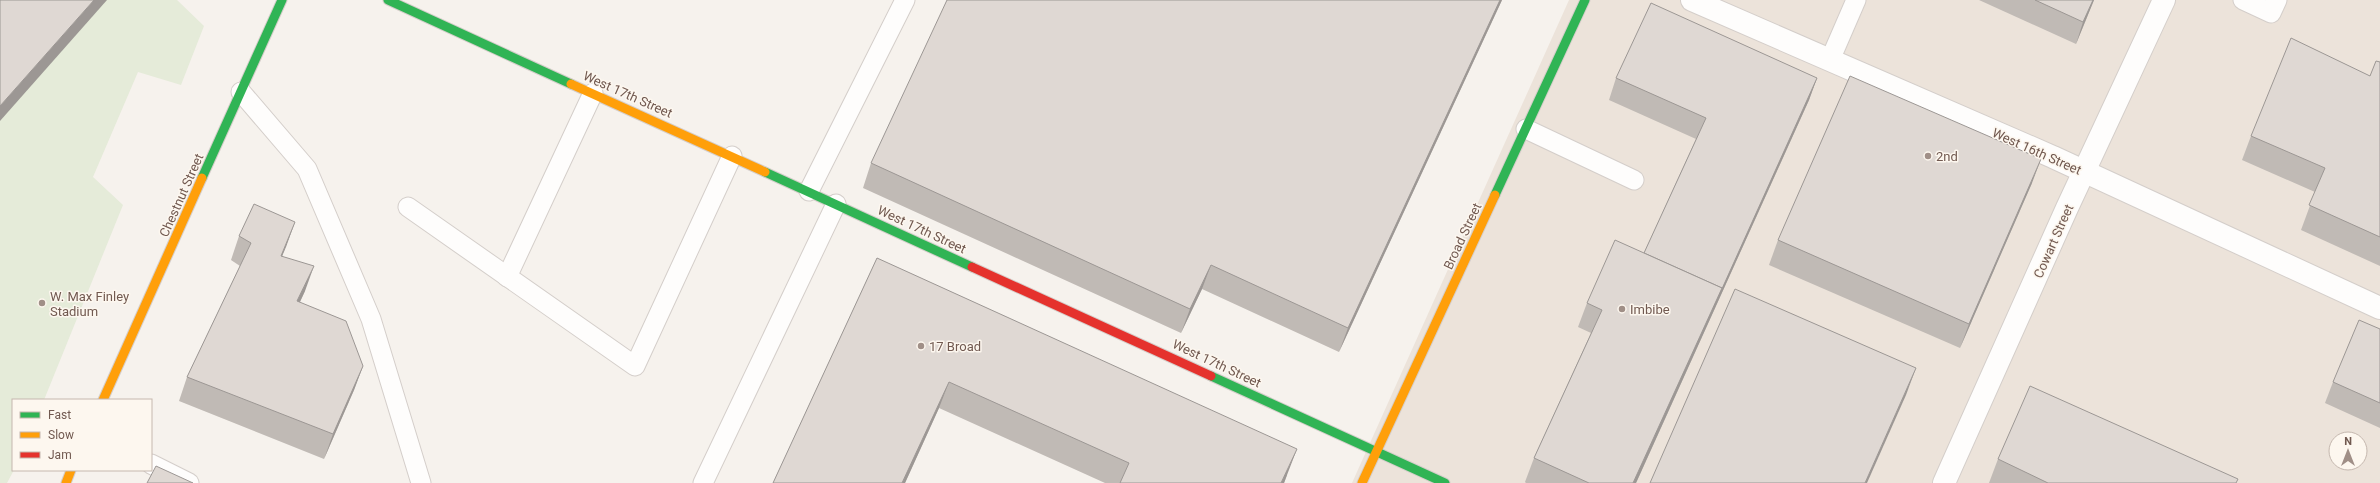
<svg xmlns="http://www.w3.org/2000/svg" width="2380" height="483" viewBox="0 0 2380 483" font-family="Roboto,sans-serif">
<style>
.residential{fill:#ece3da;fill-rule:evenodd}
.green{fill:#e5ebd9}
.lines{fill:none;stroke-linecap:round;stroke-linejoin:round}
.lane-casing{stroke:#d4ceca;stroke-width:21}
.street-casing{stroke:#d4ceca;stroke-width:24}
.fast-casing{stroke:#d5ceca;stroke-width:11}
.slow-casing{stroke:#d5ceca;stroke-width:11}
.jam-casing{stroke:#d5ceca;stroke-width:11}
.lane{stroke:#fefdfc;stroke-width:19}
.street{stroke:#fefdfc;stroke-width:22}
.fast{stroke:#30b455;stroke-width:9}
.slow{stroke:#ff9f0a;stroke-width:9}
.jam{stroke:#e5322d;stroke-width:9}
.wall{fill:#c0bab5}
.shaded-wall{fill:#9c9794}
.building{fill:#dfd8d3;stroke:#9c9794}
.poi-dot{fill:#a08f87;stroke:#fdf7ef;stroke-width:1.5}
.labels{text-anchor:middle;stroke-width:3;stroke-linejoin:round;paint-order:stroke}
.street-label{font-size:13px;fill:#715950;stroke:#fdf7ef}
.poi-label{font-size:13px;fill:#715950;stroke:#fdf7ef;text-anchor:start}
</style>
<rect width="100%" height="100%" fill="#f6f2ed"/>
<path class="residential" d="M1569 0H2380V483H1352ZM2336 439H2360V463H2336Z"/>
<path class="green" d="M0 0H177L204 26 181 85 138 72 93 177 123 205 44 400H13L14 470 7 483H0Z"/>
<g class="lines">
<g class="lane-casing">
<g id="lane">
<path d="M2243 0 2271 13 2277 0"/>
<path d="M1830 60 1856 0"/>
<path d="M241 92 307 169 371 319 421 483"/>
<path d="M1526 129 1634 180"/>
<path d="M809 191 905 0"/>
<path d="M408 207 635 366 732 156"/>
<path d="M507 277 593 93"/>
<path d="M151 464 189 483"/>
<path d="M703 483 836 204"/>
</g>
</g>
<g class="street-casing">
<g id="street">
<path d="M1692 0 2053 157 2380 308"/>
<path d="M1944 483 2067 208 2164 0"/>
</g>
</g>
<g class="fast-casing">
<g id="fast">
<path d="M388 0 571 84"/>
<path d="M765 172 972 267"/>
<path d="M202 178 282 0"/>
<path d="M1495 195 1585 0"/>
<path d="M1211 376 1445 483"/>
</g>
</g>
<g class="slow-casing">
<g id="slow">
<path d="M571 84 765 172"/>
<path d="M103 400 202 178"/>
<path d="M66 483 71 470"/>
<path d="M1362 483 1495 195"/>
</g>
</g>
<g class="jam-casing">
<path id="jam" d="M972 267 1211 376"/>
</g>
<use href="#lane" class="lane"/>
<use href="#street" class="street"/>
<use href="#fast" class="fast"/>
<use href="#slow" class="slow"/>
<use href="#jam" class="jam"/>
</g>
<g class="wall">
<path d="M1502 0 1339 352 1202 289 1181 333 863 188 871 163Z"/>
<path d="M1979 0H2094L2076 44Z"/>
<path d="M2380 62V266L2301 230 2315 192 2242 160 2251 136 2370 76Z"/>
<path d="M1616 78H1817L1809 100 1636 483H1526L1525 482 1534 458 1591 333 1578 327 1587 303 1644 253 1696 139 1609 100Z"/>
<path d="M2032 183 1960 348 1769 265 1778 240Z"/>
<path d="M295 222 282 256 305 291 300 302 363 366 354 390 324 459 179 401 187 377 240 266 231 260 239 236Z"/>
<path d="M877 258 1287 475 1284 483H1105L939 408 905 483H773Z"/>
<path d="M2380 329V428L2325 403 2333 382Z"/>
<path d="M1998 459 2236 483H1989Z"/>
</g>
<g class="shaded-wall">
<path d="M94 0H107L0 121V106Z"/>
<path d="M1500 0H1502L1339 352 1348 328Z"/>
<path d="M2093 0H2094L2076 44 2083 22Z"/>
<path d="M1817 78 1809 100 1636 483H1633Z"/>
<path d="M2041 159 2032 183 1960 348 1969 324Z"/>
<path d="M295 222 286 247 272 280 281 256Z"/>
<path d="M1211 265 1202 289 1181 333 1190 309Z"/>
<path d="M314 266 305 291 289 325 297 301Z"/>
<path d="M363 366 354 390 324 459 333 434Z"/>
<path d="M1916 368 1906 395 1867 483H1865Z"/>
<path d="M949 382 939 408 905 483H902Z"/>
<path d="M1297 449 1287 475 1284 483H1281Z"/>
</g>
<g class="building">
<path d="M0 0H94L0 106Z"/>
<path d="M947 0H1500L1348 328 1211 265 1190 309 871 163Z"/>
<path d="M2035 0H2093L2083 22Z"/>
<path d="M1651 3 1817 78 1721 291 1722 288 1644 253 1706 118 1616 78Z"/>
<path d="M2291 38 2370 76 2376 61 2380 62V237L2309 205 2325 168 2251 136Z"/>
<path d="M1850 76 2041 159 1969 324 1778 240Z"/>
<path d="M254 204 295 222 281 256 314 266 297 301 346 321 363 366 333 434 187 377 251 243 239 236Z"/>
<path d="M1615 240 1722 288 1633 483H1589L1534 458 1602 310 1587 303Z"/>
<path d="M877 258 1297 449 1281 483H1120L1129 463 949 382 902 483H773Z"/>
<path d="M1735 289 1916 368 1865 483H1650Z"/>
<path d="M2359 320 2380 329V403L2333 382Z"/>
<path d="M2030 386 2238 479 2236 483H2048L1998 459Z"/>
<path d="M156 466 193 483H147Z"/>
</g>
<g class="poi-dot">
<circle cx="1928" cy="156" r="4"/>
<circle cx="42" cy="303" r="4"/>
<circle cx="1622" cy="309" r="4"/>
<circle cx="921" cy="346" r="4"/>
</g>
<g class="labels">
<g class="street-label">
<text transform="translate(628 94) rotate(24)" y="5">West 17th Street</text>
<text transform="translate(2037 151) rotate(24)" y="5">West 16th Street</text>
<text transform="translate(181 195) rotate(-66)" y="5">Chestnut Street</text>
<text transform="translate(922 229) rotate(25)" y="5">West 17th Street</text>
<text transform="translate(1462 236) rotate(-65)" y="5">Broad Street</text>
<text transform="translate(2053 241) rotate(-66)" y="5">Cowart Street</text>
<text transform="translate(1217 363) rotate(25)" y="5">West 17th Street</text>
</g>
<g class="poi-label">
<text x="1936" y="161">2nd</text>
<text x="50" y="301">W. Max Finley<tspan x="50" dy="15">Stadium</tspan></text>
<text x="1630" y="314">Imbibe</text>
<text x="929" y="351">17 Broad</text>
</g>
</g>
<rect x="12" y="399" width="140" height="72" fill="#fdf7ef" stroke="#c5b8af"/>
<rect x="20" y="412" width="20" height="6" fill="#30b455" stroke="#c5b8af"/>
<text x="48" y="419" font-size="12" fill="#715950">Fast</text>
<rect x="20" y="432" width="20" height="6" fill="#ff9f0a" stroke="#c5b8af"/>
<text x="48" y="439" font-size="12" fill="#715950">Slow</text>
<rect x="20" y="452" width="20" height="6" fill="#e5322d" stroke="#c5b8af"/>
<text x="48" y="459" font-size="12" fill="#715950">Jam</text>
<g transform="translate(2348 451)"><circle r="19" fill="#fdf7ef" stroke="#c5b8af"/>
<path d="M0-3L7 15L0 10L-7 15Z" fill="#a08f87"/>
<text y="-6" font-size="11" font-weight="bold" text-anchor="middle" fill="#715950">N</text>
</g>
</svg>
